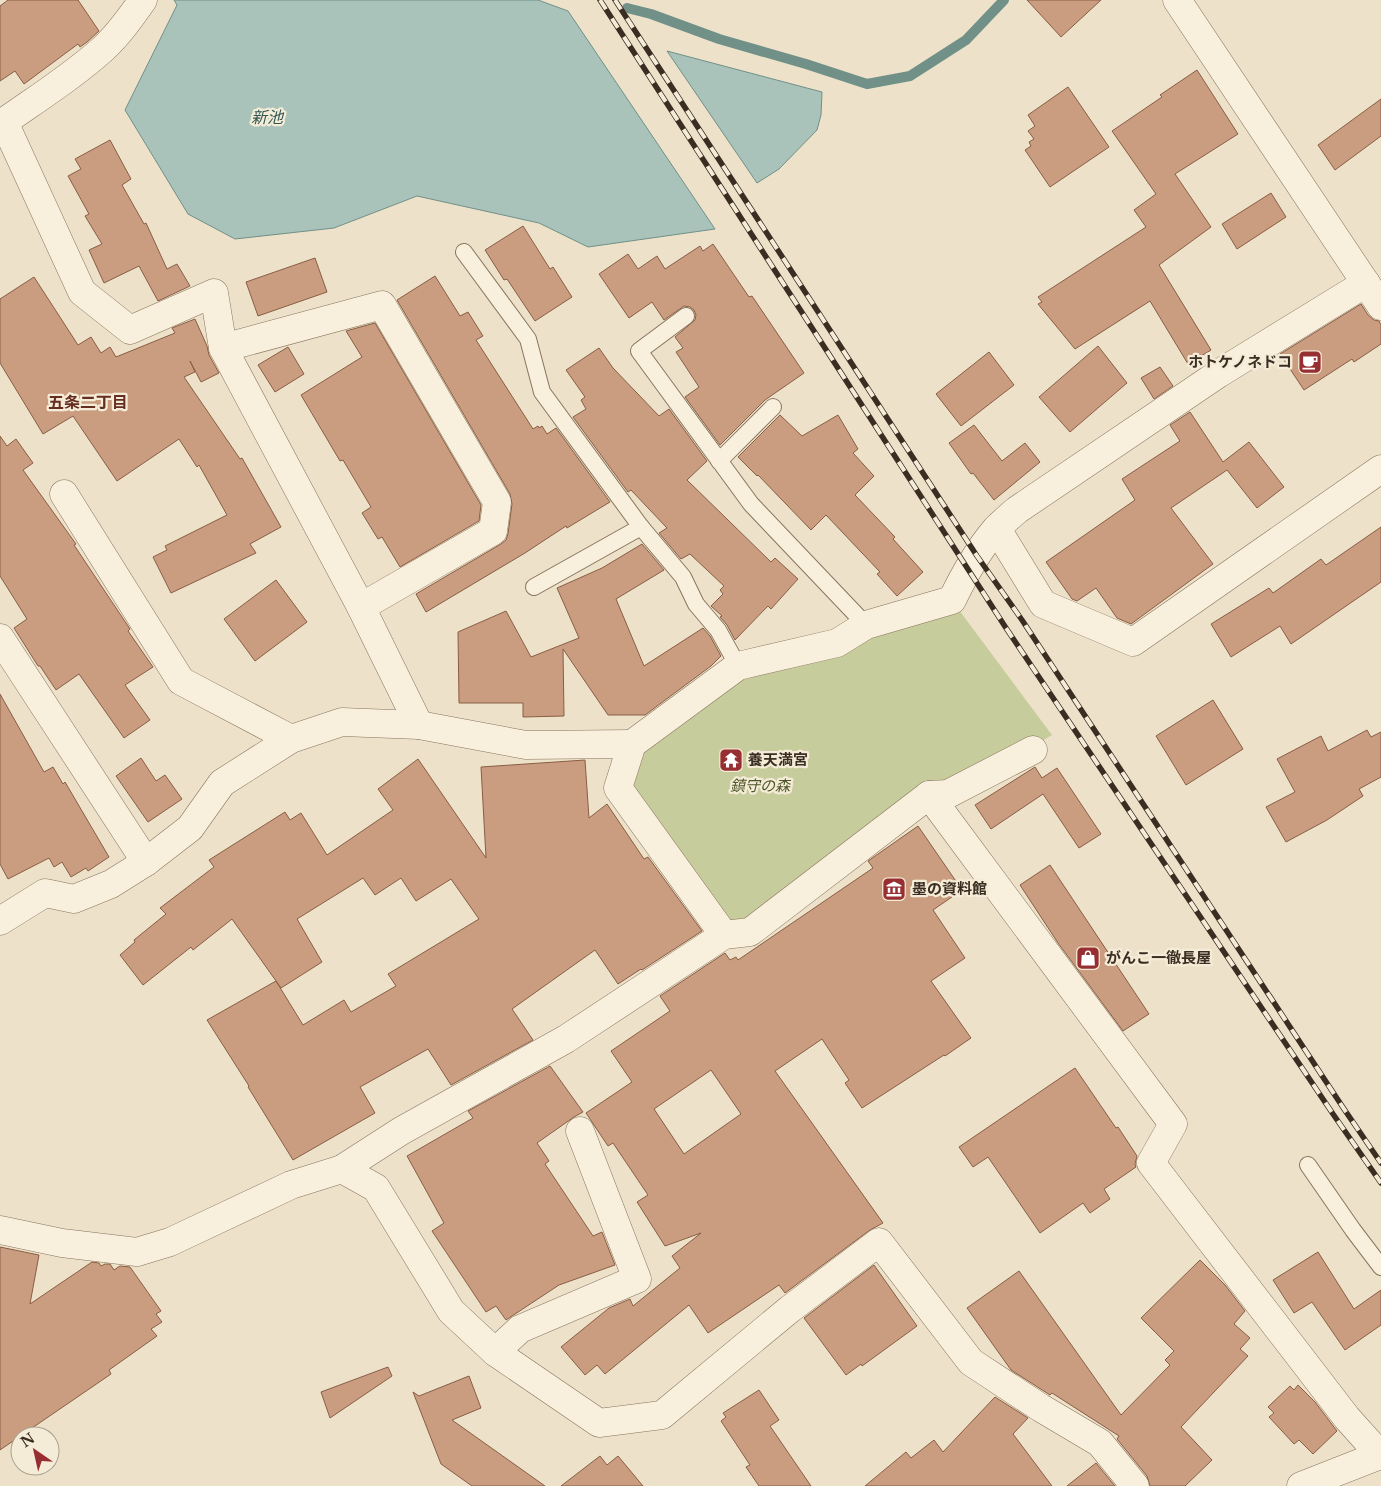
<svg xmlns="http://www.w3.org/2000/svg" width="1381" height="1486" viewBox="0 0 1381 1486" font-family="'Libre Baskerville','Noto Sans JP',serif">
<style>
.green{fill:#c7cc9c}
.water{fill:#a9c2ba;stroke:#709088}
.lines{fill:none;stroke-linecap:round;stroke-linejoin:round}
.stream{stroke:#709088;stroke-width:10}
.building{fill:#ca9d80;stroke:#885e44;fill-rule:evenodd}
.service-casing{stroke:#89745e;stroke-width:18}
.minor-casing{stroke:#89745e;stroke-width:29}
.service{stroke:#f8efdc;stroke-width:16}
.minor{stroke:#f8efdc;stroke-width:28}
.rail-casing{stroke:#3a2d21;stroke-width:5.5}
.rail{stroke:#f5ecd8;stroke-width:4;stroke-dasharray:11;stroke-linecap:butt}
.labels{text-anchor:middle;stroke-width:4.5;stroke-linejoin:round;paint-order:stroke}
.poi-label{font-size:15px;font-weight:bold;fill:#3a2d21;stroke:#f5ecd8;text-anchor:start}
.park-label{font-size:15px;font-style:italic;fill:#4b5628;stroke:#f5ecd8}
.water-label{font-size:16px;font-style:italic;fill:#315956;stroke:#f5ecd8}
.neighbourhood-label{font-size:16px;font-weight:bold;fill:#662e21;stroke:#f5ecd8}
</style>
<rect width="100%" height="100%" fill="#ede2c9"/>
<path class="green" d="M953 602 1052 735 724 933 620 788 634 745 738 668Z"/>
<g class="water">
<path d="M174 0H538L568 11 715 229 588 247 539 223 417 196 334 228 235 239 188 214 125 110 177 5Z"/>
<path d="M667 51 822 92 821 115 817 130 779 169 757 183Z"/>
</g>
<g class="lines">
<path class="stream" d="M627 8 651 14 719 39 806 64 867 84 910 76 966 40 1004 0"/>
</g>
<g class="building">
<path d="M8 0H78L99 31 87 42 80 47 78 44 24 84 15 71 0 81V6Z"/>
<path d="M1027 0H1101L1061 37Z"/>
<path d="M1197 70 1238 134 1175 174 1211 227 1159 265 1211 350 1188 364 1150 301 1075 349 1038 304 1042 302 1038 297 1146 227 1134 210 1156 194 1112 131 1162 97 1160 95Z"/>
<path d="M1068 87 1109 147 1050 187 1025 150 1031 146 1029 142 1034 139 1028 131 1035 126 1028 115Z"/>
<path d="M1381 99V136L1335 170 1318 145Z"/>
<path d="M110 140 131 179 122 185 144 224 146 223 167 269 177 264 190 286 158 301 139 266 104 283 89 250 102 244 85 216 89 214 68 176 81 169 75 159Z"/>
<path d="M1271 193 1286 217 1237 249 1222 224Z"/>
<path d="M523 226 550 269 553 267 572 297 535 321 507 279 504 280 485 250Z"/>
<path d="M713 244 749 297 752 296 804 373 765 400 720 445 685 397 699 387 676 352 683 348 675 337 695 320 696 315 694 310 690 307 684 306 664 320 652 302 629 318 599 274 628 254 638 269 657 256 665 269 700 246 703 251Z"/>
<path d="M315 258 327 292 258 316 246 282Z"/>
<path d="M435 276 460 316 468 312 483 336 476 340 533 429 538 426 539 428 542 426 547 434 556 428 610 502 567 528 566 526 525 553 426 612 416 594 501 544 506 540 508 534 512 504 510 494 397 300Z"/>
<path d="M34 277 78 345 91 337 101 353 110 347 116 357 175 333 172 328 195 319 207 346 209 355 219 373 201 382 190 361 195 372 184 377 240 459 242 458 281 527 250 544 256 553 171 593 153 557 167 550 165 546 227 515 199 465 197 467 179 439 117 481 73 416 43 434 0 363V299Z"/>
<path d="M1361 304 1368 315 1374 320 1379 321 1381 325V344L1354 362 1352 359 1304 390 1280 354Z"/>
<path d="M375 323 481 505 479 521 400 567 382 537 378 539 362 513 371 507 343 460 340 461 301 395 362 357 346 331Z"/>
<path d="M1098 346 1127 383 1070 432 1039 397Z"/>
<path d="M288 347 304 374 275 392 258 365Z"/>
<path d="M599 348 613 368 659 416 669 409 707 461 687 480 771 562 775 558 798 579 771 609 768 606 735 640 727 625 720 617 722 616 711 606 723 594 720 590 724 586 690 554 681 559 659 533 667 528 631 490 628 492 573 417 586 409 581 400 585 397 566 370Z"/>
<path d="M989 352 1014 385 961 426 936 394Z"/>
<path d="M1160 367 1173 386 1154 399 1141 378Z"/>
<path d="M1190 412 1223 462 1249 442 1284 487 1257 508 1227 470 1171 508 1213 564 1131 624 1117 618 1096 588 1077 601 1072 599 1046 562 1135 500 1122 479 1180 441 1170 425Z"/>
<path d="M780 415 802 436 838 415 858 449 853 453 874 476 855 495 895 537 893 539 923 572 897 596 877 574 880 572 826 515 811 530 758 475 757 476 738 457Z"/>
<path d="M974 425 1002 461 1025 443 1040 462 994 500 973 473 971 474 949 443Z"/>
<path d="M0 436 7 446 16 439 33 463 23 470 76 544 74 545 130 629 128 631 153 667 125 685 150 720 124 738 79 674 56 690 40 666H38L14 628 27 619 0 576Z"/>
<path d="M1381 527V582L1291 644 1280 626 1231 657 1211 624 1269 588 1273 593 1321 559 1326 565Z"/>
<path d="M642 544 664 570 616 599 644 666 703 628 710 636 721 656 711 666 645 715H608L563 649 564 716 523 717V703H459L458 632 506 611 531 657 579 638 557 588 602 568Z"/>
<path d="M276 580 307 622 255 661 224 619Z"/>
<path d="M0 694 44 772 53 767 63 784 65 782 109 857 88 871 86 868 71 877 62 862 54 867 49 858 8 879 0 864Z"/>
<path d="M1213 700 1243 749 1186 785 1156 736Z"/>
<path d="M1367 730 1371 737 1381 732V777L1359 789 1363 796 1327 820 1286 842 1266 807 1295 792 1277 759 1321 736 1328 751Z"/>
<path d="M141 758 156 781 165 775 182 799 148 822 116 776Z"/>
<path d="M418 759 486 858 481 767 585 760 589 818 607 804 644 859 648 857 702 931 642 970 641 969 618 984 595 950 512 1009 533 1040 451 1085 428 1049 360 1087 375 1113 293 1160 248 1087 249 1086 207 1020 276 981 303 1025 344 1000 351 1012 396 986 388 974 479 919 451 879 416 901 401 878 375 895 363 878 297 919 322 962 281 988 232 919 193 950 191 947 143 985 120 955 135 942 134 940 166 914 160 908 214 867 209 860 285 812 290 820 301 813 327 855 393 810 378 789Z"/>
<path d="M1035 767 1042 778 1057 768 1101 834 1079 848 1043 794 991 829 975 805Z"/>
<path d="M918 826 962 890 933 910 965 958 931 981 971 1038 945 1056 944 1055 862 1108 845 1083 849 1080 822 1039 775 1071 883 1223 870 1230 785 1293 779 1285 708 1333 689 1305 605 1374 597 1365 585 1375 561 1347 609 1308 630 1299 633 1306 680 1268 672 1256 701 1233 665 1246 637 1202 648 1195 613 1143 608 1146 586 1113 632 1082 611 1051 670 1011 660 996 725 953 730 960 736 957 738 960 873 868 868 861ZM711 1070 741 1114 684 1154 654 1109Z"/>
<path d="M1050 865 1149 1014 1123 1031 1058 943 1020 885Z"/>
<path d="M550 1066 583 1112 574 1117 537 1143 549 1161 545 1164 593 1236 602 1232 615 1265 559 1285 506 1320 496 1306 486 1312 432 1231 444 1223 407 1156 473 1118 468 1111Z"/>
<path d="M1075 1068 1116 1128 1118 1127 1137 1156 1135 1164 1136 1167 1104 1189 1110 1199 1090 1213 1083 1203 1040 1233 988 1157 973 1167 959 1147Z"/>
<path d="M0 1247 39 1255 30 1304 92 1262 99 1263 101 1266 105 1264H110L114 1270 120 1266 130 1267 161 1311 156 1314 162 1322 151 1329 157 1336 109 1370 111 1374 0 1450Z"/>
<path d="M1318 1252 1354 1309 1381 1290V1325L1345 1350 1312 1302 1294 1313 1273 1280Z"/>
<path d="M1200 1260 1225 1285 1245 1311 1234 1324 1250 1338 1240 1349 1248 1356 1181 1427 1212 1460 1185 1486H1150L1147 1476 1117 1439 1119 1436 1052 1393 1050 1395 1011 1370 967 1308 1019 1271 1121 1415 1170 1365 1165 1360 1174 1351 1141 1318Z"/>
<path d="M874 1265 917 1326 862 1366 861 1364 846 1375 804 1318Z"/>
<path d="M388 1367 392 1376 330 1418 321 1392Z"/>
<path d="M469 1376 481 1408 452 1420 545 1486H472L441 1464 413 1392 419 1396Z"/>
<path d="M1298 1385 1315 1402 1337 1431 1313 1454 1299 1440 1294 1444 1269 1417 1274 1413 1268 1407 1290 1386 1294 1390Z"/>
<path d="M759 1390 779 1420 770 1426 811 1486H759L746 1467 750 1465 721 1421 726 1417 723 1413Z"/>
<path d="M995 1397 1028 1418 1013 1434 1052 1486H865L906 1452 911 1458 934 1440 943 1452Z"/>
<path d="M600 1456 607 1465 618 1456 643 1486H561Z"/>
<path d="M1096 1463 1115 1486H1067Z"/>
</g>
<g class="lines">
<g class="service-casing">
<g id="service">
<path d="M464 252 528 339 542 392 641 527 683 577 696 604 718 630 738 666"/>
<path d="M686 316 639 351 751 504 866 625"/>
<path d="M719 461 773 407"/>
<path d="M534 587 641 527"/>
<path d="M1308 1165 1353 1230 1381 1267"/>
</g>
</g>
<g class="minor-casing">
<g id="minor">
<path d="M143 0C131 17 119 34 104 48 73 76 38 98 4 122L82 292 130 330 214 293 223 348 382 305 497 502 493 531 361 607"/>
<path d="M1177 0 1381 306"/>
<path d="M223 348 361 607 419 725"/>
<path d="M64 494 181 681 291 739"/>
<path d="M997 529 1043 604 1133 642 1381 469"/>
<path d="M0 638 146 862"/>
<path d="M929 795 1173 1124 1151 1163 1347 1418 1380 1455"/>
<path d="M0 921 45 893 74 899 111 884 146 862 190 828 222 783 291 739 342 722 419 725 526 745 632 744"/>
<path d="M724 935 618 788 632 744 738 666 837 643 866 625 952 600C964 575 978 550 996 529 1003 522 1010 516 1017 510L1218 374 1366 283"/>
<path d="M342 1169 401 1131 566 1039 724 935 750 932 929 795 948 794 1033 750"/>
<path d="M0 1230 62 1243 137 1252 170 1242 291 1185 342 1169 376 1188 451 1311 495 1352 599 1423 662 1415 790 1309 879 1242 971 1362 1041 1408 1100 1443 1135 1486"/>
<path d="M495 1352 520 1329 637 1279 580 1131"/>
<path d="M1301 1486 1380 1455 1381 1456"/>
</g>
</g>
<use href="#service" class="service"/>
<use href="#minor" class="minor"/>
<g class="rail-casing">
<g id="rail">
<path d="M600 0 1006 628 1333 1114 1381 1183"/>
<path d="M615 0 977 556 1022 620 1344 1109 1381 1163"/>
</g>
</g>
<use href="#rail" class="rail"/>
</g>
<defs>
<g id="cafe-square" transform="scale(1.25)"><rect x="-9" y="-9" width="18" height="18" rx="4" fill="#972f32" stroke="#f5ecd8"/><path d="M-5.5-4.5H6V0H3Q3 3.5 0 3.5H-2.5Q-5.5 3.5-5.5 0ZM3-3.2v2h1.7v-2ZM-6 4.5H4V6H-6Z" fill="#fff"/></g>
<g id="temple-square" transform="scale(1.25)"><rect x="-9" y="-9" width="18" height="18" rx="4" fill="#972f32" stroke="#f5ecd8"/><path d="M0-6L5-2H3V0L6.5 2.5H4V6H1.5V3h-3V6H-4V2.5H-6.5L-3 0V-2H-5Z" fill="#fff"/></g>
<g id="museum-square" transform="scale(1.25)"><rect x="-9" y="-9" width="18" height="18" rx="4" fill="#972f32" stroke="#f5ecd8"/><path d="M0-6L6-3V-2H-6V-3ZM-5-1h2V3h-2ZM-1-1h2V3h-2ZM3-1h2V3H3ZM-6 4H6V6H-6Z" fill="#fff"/></g>
<g id="shop-square" transform="scale(1.25)"><rect x="-9" y="-9" width="18" height="18" rx="4" fill="#972f32" stroke="#f5ecd8"/><path d="M-5-2.5h2.3a2.7 3.5 0 0 1 5.4 0H5L5.5 6h-11ZM-1.5-2.5h3a1.5 2.3 0 0 0-3 0Z" fill="#fff"/></g>
</defs>
<g fill-rule="evenodd">
<use href="#cafe-square" x="1310" y="362"/>
<use href="#temple-square" x="731" y="760"/>
<use href="#museum-square" x="894" y="889"/>
<use href="#shop-square" x="1088" y="958"/>
</g>
<g class="labels">
<g class="poi-label">
<text x="1292" y="367" text-anchor="end">ホトケノネドコ</text>
<text x="748" y="765">養天満宮</text>
<text x="912" y="894">墨の資料館</text>
<text x="1106" y="963">がんこ一徹長屋</text>
</g>
<g class="park-label">
<text x="760" y="791">鎮守の森</text>
</g>
<g class="water-label">
<text x="267" y="123">新池</text>
</g>
<g class="neighbourhood-label">
<text x="88" y="408">五条二丁目</text>
</g>
</g>
<g transform="translate(35 1451) rotate(326)"><circle r="24" fill="#f5ecd8" stroke="#aaa08f"/>
<path d="M0-4L9 19L0 12L-9 19Z" fill="#972f32"/>
<text y="-8" font-size="14" font-weight="bold" text-anchor="middle" fill="#3a2d21">N</text>
</g>
</svg>
